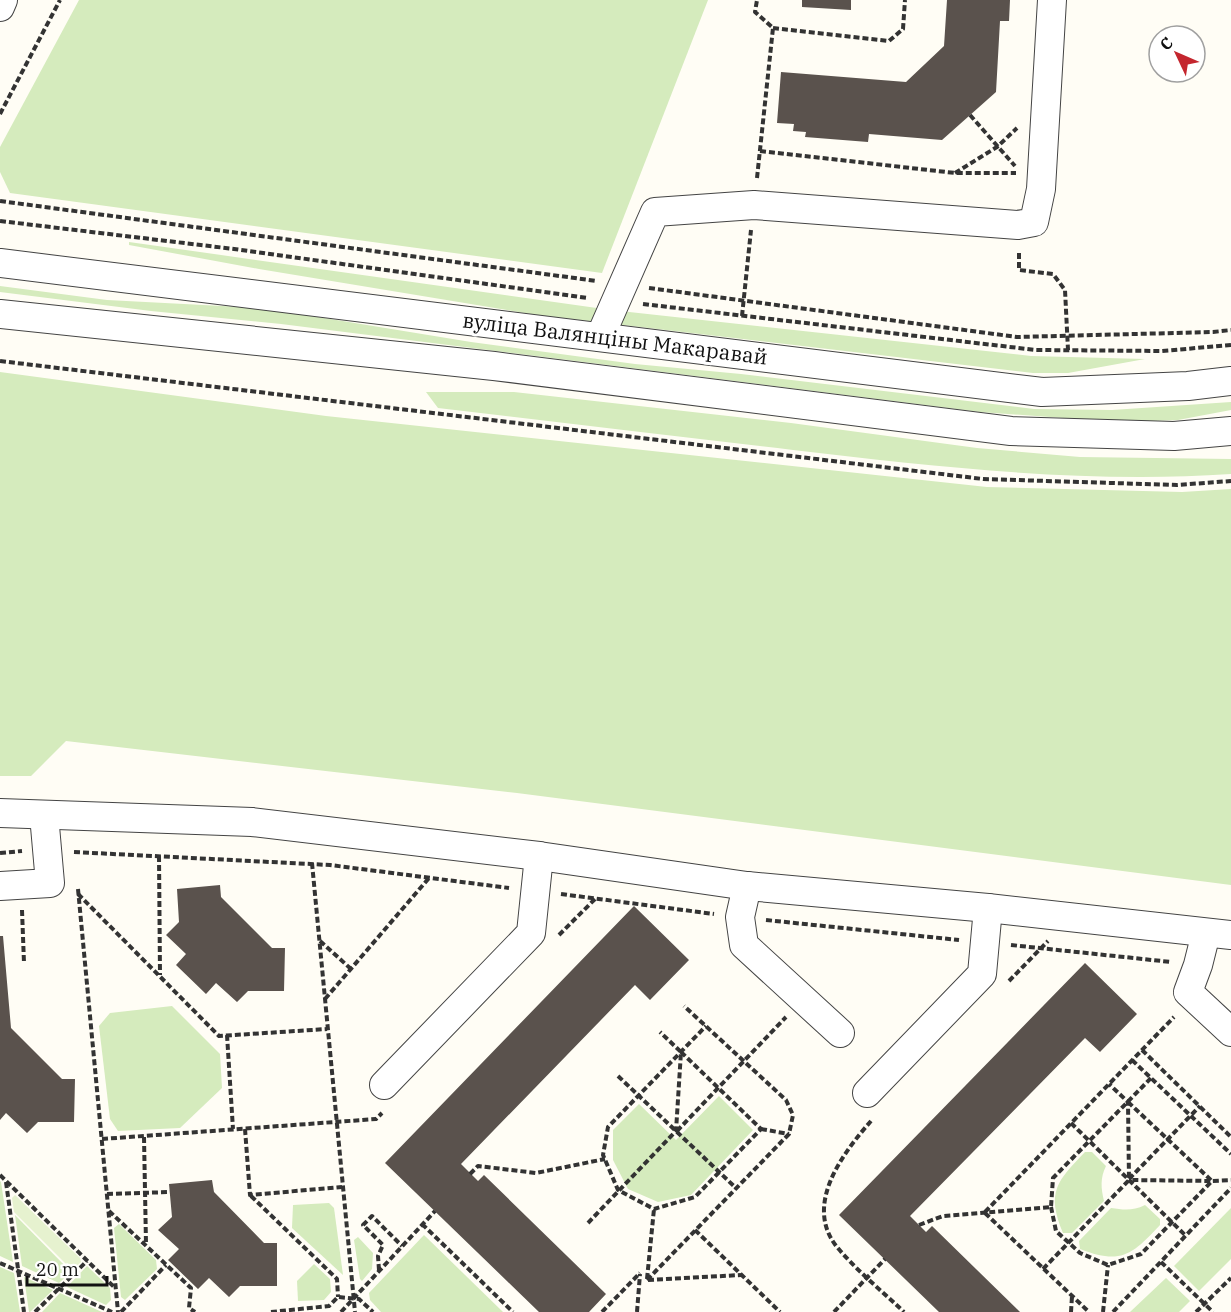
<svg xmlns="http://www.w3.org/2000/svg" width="1231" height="1312" viewBox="0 0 1231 1312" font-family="'IBM Plex Serif',serif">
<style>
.green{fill:#d5ebbd}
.pitch{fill:#e6f2cf}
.building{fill:#5a524d}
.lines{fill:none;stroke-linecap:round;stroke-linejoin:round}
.minor-casing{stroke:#444;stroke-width:30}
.path{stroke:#333;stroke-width:4;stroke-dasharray:6 3;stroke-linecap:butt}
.minor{stroke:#fff;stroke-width:28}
.labels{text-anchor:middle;stroke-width:6;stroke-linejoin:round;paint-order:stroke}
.street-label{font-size:21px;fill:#111;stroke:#fff}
</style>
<rect width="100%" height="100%" fill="#fffdf5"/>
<g class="green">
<path d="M79 0H708L602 273 10 193 0 172V147Z"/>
<path d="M129 242 611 310 1031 356 1145 359 1068 373H1033L537 315 259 269 129 245Z"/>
<path d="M0 286 107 300 263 308 471 342 635 364 741 374 1034 409 1112 410 1231 402V410L1178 420 1118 422 980 412 281 324 151 311 0 292Z"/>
<path d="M0 372 326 416 987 487 1182 492 1231 489V885L517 793 66 741 31 776H0Z"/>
<path d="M426 392H514L791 423 977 448 1080 457 1231 459V474C1085 484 939 467 793 450 675 436 557 422 438 408Z"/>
<path d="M172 1006 220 1054 222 1088 180 1128 118 1131 110 1119 99 1026 110 1013Z"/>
<path d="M719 1096 753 1130 691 1195 658 1202 628 1189 613 1160V1130L639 1104 676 1140Z"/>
<path d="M1085 1152H1092L1106 1166C1100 1178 1101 1188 1104 1201L1072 1233H1063C1046 1192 1057 1181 1085 1152Z"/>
<path d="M0 1181 1 1182 13 1262 0 1256Z"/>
<path d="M329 1203 334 1208 343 1275 292 1228 293 1205Z"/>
<path d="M1145 1205 1160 1219V1225C1132 1255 1121 1265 1080 1249L1079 1241 1111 1208C1124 1210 1133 1211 1145 1205Z"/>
<path d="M1231 1208V1259L1199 1291 1174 1266Z"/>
<path d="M15 1215 71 1272 59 1283 22 1266Z"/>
<path d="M119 1224 156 1260 157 1269 125 1300 121 1297 114 1228Z"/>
<path d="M424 1235 503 1312H381L370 1300 369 1293Z"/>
<path d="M358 1237 373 1253 372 1269 362 1281 360 1279 354 1240Z"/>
<path d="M314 1264 330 1279 331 1292 324 1300 298 1301 297 1281Z"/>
<path d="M87 1266 110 1288 111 1300 106 1305 67 1287Z"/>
<path d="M0 1267 14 1273 20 1312H0Z"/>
<path d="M24 1277 53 1290 30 1312H29Z"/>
<path d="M1166 1278 1190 1301 1179 1312H1130Z"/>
<path d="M60 1293 102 1312H42Z"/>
</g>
<path class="pitch" d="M15 1195 80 1258 81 1262 72 1270 14 1212 12 1198Z"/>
<g class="building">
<path d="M802 0H851V10L802 7Z"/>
<path d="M947 0H1010L1009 21H1000L996 92 942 140 869 134 868 142 805 137 806 132 793 131 794 124 777 123 781 72 906 82 944 46Z"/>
<path d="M220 885 221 897 272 948H285L284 991H248L237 1002 216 983 206 994 176 965 186 954 166 935 179 922 177 889Z"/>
<path d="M634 906 689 960 650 1000 635 985 461 1164 478 1181 484 1175 606 1294 589 1312H539L385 1163Z"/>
<path d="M0 936H3L11 1028 62 1079H75L74 1122H38L27 1133 6 1113 0 1120Z"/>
<path d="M1085 963 1137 1014 1100 1052 1085 1038 910 1216 926 1232 932 1226 1020 1312H939L839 1215Z"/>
<path d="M212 1180 214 1192 264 1243H277V1286H240L229 1297 209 1278 198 1289 168 1260 179 1249 158 1230 172 1217 169 1184Z"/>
</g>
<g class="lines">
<g class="minor-casing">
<g id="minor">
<path d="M0 7 3 0"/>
<path d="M0 263 1042 392 1188 386 1231 381"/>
<path d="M0 314 494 366 1011 431 1174 436 1231 431"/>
<path d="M600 337 655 212 754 205 1018 225 1034 222 1041 189 1052 0"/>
<path d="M0 813 252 822 539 856 747 886 988 908 1231 935"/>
<path d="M0 886 50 883 44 815"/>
<path d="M747 886 740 917 744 945 840 1033"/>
<path d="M1206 933 1198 965 1188 992 1231 1032"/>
<path d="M384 1085 531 933 539 856"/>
<path d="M867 1093 982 974 988 908"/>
</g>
</g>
<g class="path">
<path d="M773 28 889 41 903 29 905 0"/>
<path d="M0 114 60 0"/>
<path d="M970 115 1015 166"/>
<path d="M760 151 955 173H1016"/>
<path d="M955 173 997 147 1017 128"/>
<path d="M757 178 773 28 755 12 757 0"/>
<path d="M0 201 597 281"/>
<path d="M0 221 234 249 588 298"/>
<path d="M1019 253V270L1053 274 1065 290 1068 350"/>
<path d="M649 288 1017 337 1213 332 1231 330"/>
<path d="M643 304 1036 350 1162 351 1231 345"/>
<path d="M742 316 751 230"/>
<path d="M0 361 983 479 1177 485 1231 481"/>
<path d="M74 852 330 865 509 888"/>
<path d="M0 853 22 851"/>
<path d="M159 856 160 975"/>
<path d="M312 863 355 1312"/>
<path d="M78 889 118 1312"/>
<path d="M78 894 219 1036 327 1029"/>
<path d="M561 894 714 914"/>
<path d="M22 910 24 963"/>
<path d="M766 920 959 940"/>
<path d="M559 935 595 899"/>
<path d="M320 941 351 969"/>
<path d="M1011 945 1171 962"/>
<path d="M1009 981 1048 941"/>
<path d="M325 999 429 878"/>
<path d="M227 1035 233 1129"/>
<path d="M1142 1050 1231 1137"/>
<path d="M681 1052 761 1129 695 1197 654 1209 618 1190 603 1155 608 1127 706 1026"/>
<path d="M1132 1060 1231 1154"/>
<path d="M618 1076 736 1188"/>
<path d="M1128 1102 1212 1181 1129 1180"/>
<path d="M871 1121C843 1153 803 1205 837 1247 857 1271 882 1291 904 1312"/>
<path d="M1071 1123 1186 1236"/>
<path d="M245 1129 250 1195 342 1187"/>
<path d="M761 1129 789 1134"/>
<path d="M677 1131 786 1017"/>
<path d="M144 1137 146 1244"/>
<path d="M102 1139 376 1119 382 1113"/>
<path d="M470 1174 478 1166 536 1173 605 1159"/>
<path d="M0 1175 115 1288"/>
<path d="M1129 1179 1200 1106"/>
<path d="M6 1182 24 1312"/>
<path d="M107 1194 170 1192"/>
<path d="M251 1196 337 1279 338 1297"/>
<path d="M1051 1207 1056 1231 1080 1253 1108 1265 1141 1254 1212 1181 1231 1180"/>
<path d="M109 1211 191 1288 189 1308 195 1312"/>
<path d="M985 1212 1174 1017"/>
<path d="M985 1213 1089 1312"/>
<path d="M588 1223 676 1131 681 1052 660 1032"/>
<path d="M422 1224 513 1312"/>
<path d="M919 1225 943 1216 1051 1207 1053 1178 1151 1078"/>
<path d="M695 1230 780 1312"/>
<path d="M1161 1262 1213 1312"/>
<path d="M0 1263 112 1312"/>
<path d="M1043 1269 1129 1180 1128 1102 1109 1084"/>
<path d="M379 1270 378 1256 383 1245 363 1225 372 1216 402 1246"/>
<path d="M647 1279 654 1209"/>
<path d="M647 1280 789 1134 793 1115 786 1100 684 1006"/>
<path d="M648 1280 741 1275"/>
<path d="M35 1312 87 1261"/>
<path d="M121 1312 166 1265"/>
<path d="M271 1312 329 1306 338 1297 359 1299 373 1312"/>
<path d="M341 1312 435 1211"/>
<path d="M602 1312 640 1273"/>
<path d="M637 1312 640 1274"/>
<path d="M834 1312 885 1259"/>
<path d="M1071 1312 1072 1296"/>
<path d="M1103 1312 1108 1265"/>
<path d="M1113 1312 1231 1188"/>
<path d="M1196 1312 1231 1278"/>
</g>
<use href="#minor" class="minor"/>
</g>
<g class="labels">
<g class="street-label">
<text transform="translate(615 339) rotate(7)" y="7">вуліца Валянціны Макаравай</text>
</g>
</g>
<g transform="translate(1177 54) rotate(314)"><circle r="28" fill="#ffffff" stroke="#a0a0a0" stroke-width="1.5"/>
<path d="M0-4.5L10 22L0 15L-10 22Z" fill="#c4262e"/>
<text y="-9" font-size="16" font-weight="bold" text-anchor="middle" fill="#111111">С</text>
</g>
<path d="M27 1276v9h80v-9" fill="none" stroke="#111111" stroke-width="3"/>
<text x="36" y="1276" font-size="18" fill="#111111" stroke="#ffffff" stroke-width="4.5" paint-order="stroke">20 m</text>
</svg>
